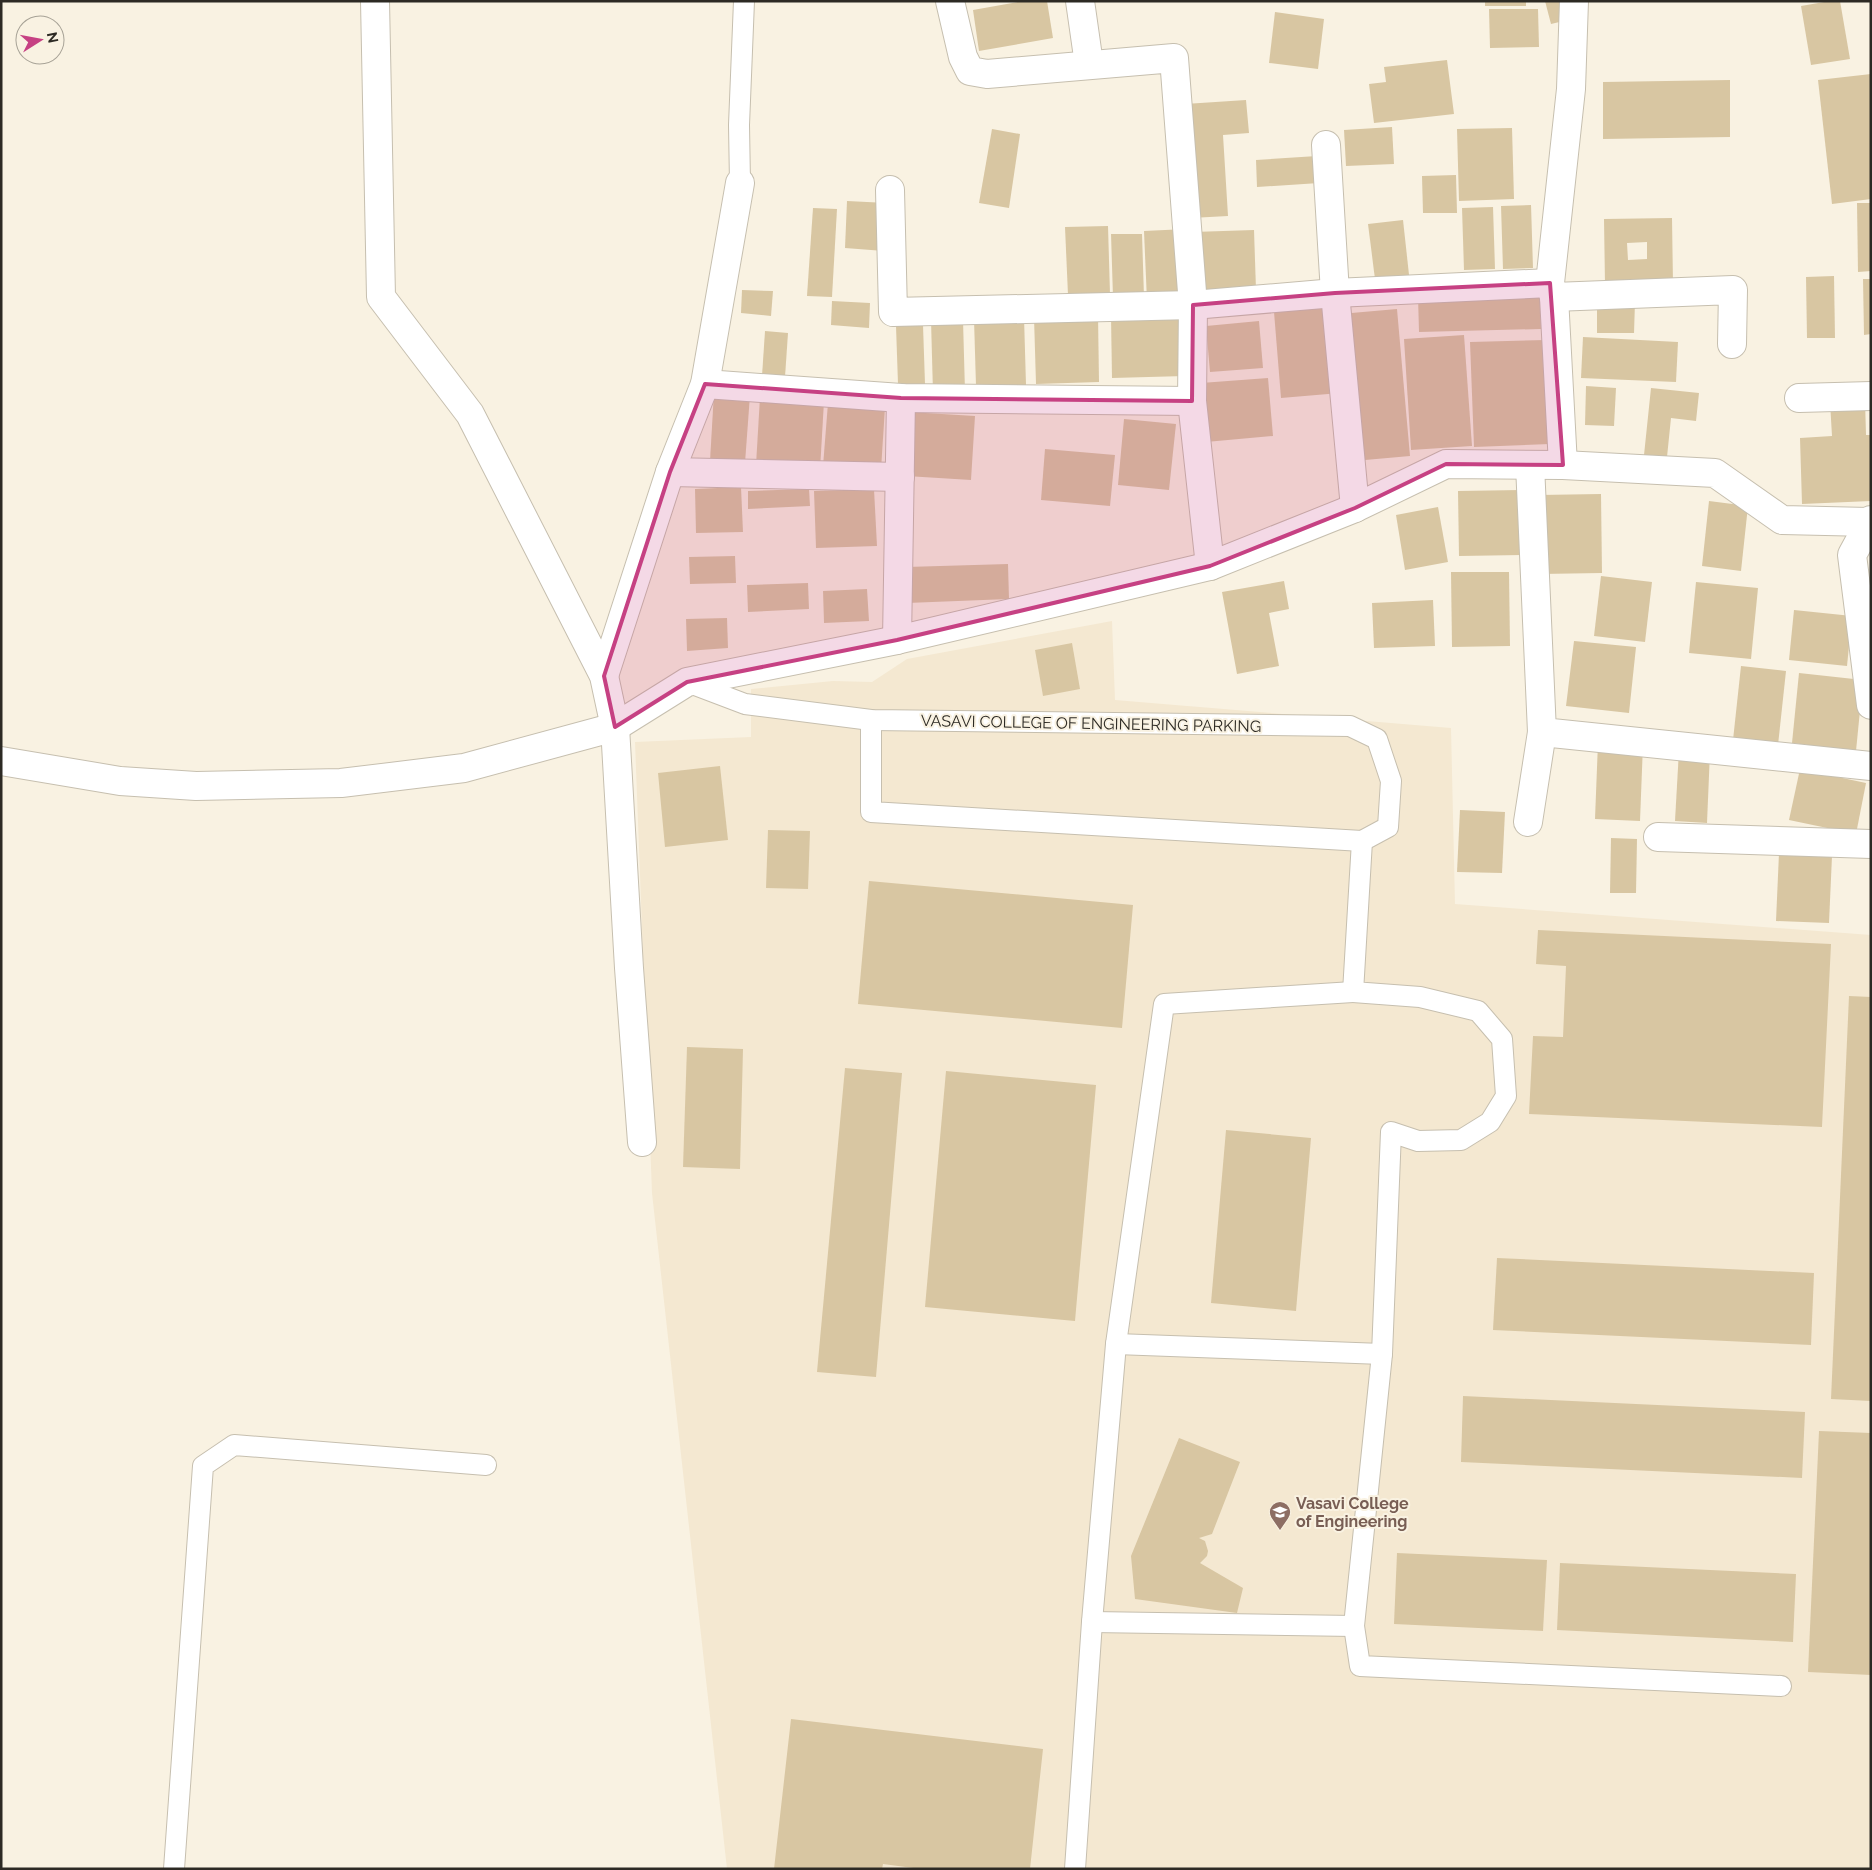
<svg xmlns="http://www.w3.org/2000/svg" width="1872" height="1870" viewBox="0 0 1872 1870" font-family="Raleway,sans-serif">
<style>
.built{fill:#f4e8d1}
.building{fill:#d8c6a2;fill-rule:evenodd}
.lines{fill:none;stroke-linecap:round;stroke-linejoin:round}
.service-casing{stroke:#c6bfaf;stroke-width:22}
.minor-casing{stroke:#c6bfaf;stroke-width:30}
.service{stroke:#fff;stroke-width:20}
.minor{stroke:#fff;stroke-width:28}
.marked{fill:#c64183;fill-opacity:0.2;stroke:#c64183;stroke-width:4;stroke-linejoin:round}
.labels{text-anchor:middle;stroke-width:4;stroke-linejoin:round;paint-order:stroke}
.street-label{font-size:16px;fill:#2d2a24;stroke:#f9f2e2}
.education-label{font-size:16px;font-weight:bold;fill:#785e54;stroke:#f9f2e2;text-anchor:start}
</style>
<rect width="100%" height="100%" fill="#f9f2e2"/>
<path class="built" d="M1112 621 1115 700 1451 728 1455 904 1871 935V1869H727L652 1193 635 742 751 737V689L833 681 872 682 907 659Z"/>
<g class="building">
<path d="M1023 1H1047L1053 38 979 51 973 10Z"/>
<rect x="1485" y="1" width="41" height="5"/>
<path d="M1545 1H1567L1572 19 1551 24Z"/>
<path d="M1830 1H1840L1850 59 1811 65 1801 6Z"/>
<path d="M1489 9H1538L1539 47 1490 48Z"/>
<path d="M1275 12 1324 19 1318 69 1269 63Z"/>
<path d="M1447 60 1454 114 1374 123 1369 84 1386 82 1384 67Z"/>
<path d="M1871 74V199L1832 204 1818 80Z"/>
<path d="M1730 80V137L1603 139V82Z"/>
<path d="M1246 100 1249 133 1223 135 1228 216 1191 218 1185 104Z"/>
<path d="M1392 127 1394 164 1346 166 1344 130Z"/>
<path d="M1512 128 1514 199 1459 201 1457 129Z"/>
<path d="M992 129 1020 134 1009 208 979 203Z"/>
<path d="M1317 156 1319 183 1257 187 1256 160Z"/>
<path d="M1456 175 1457 213H1423L1422 176Z"/>
<path d="M847 201 887 203 884 251 845 248Z"/>
<path d="M1857 203H1871V271L1858 272Z"/>
<path d="M1531 205 1533 268 1503 269 1501 206Z"/>
<path d="M1493 207 1495 269 1464 270 1462 208Z"/>
<path d="M813 208 837 209 832 297 807 296Z"/>
<path d="M1672 218 1673 284H1605L1604 219ZM1647 242V259L1628 260 1627 243Z"/>
<path d="M1403 220 1410 284 1376 287 1368 224Z"/>
<path d="M1108 226 1110 294 1068 295 1065 227Z"/>
<path d="M1186 229 1188 299 1147 301 1144 231Z"/>
<path d="M1254 230 1256 290 1195 292 1193 232Z"/>
<path d="M1111 234H1142L1144 297 1113 298Z"/>
<path d="M1834 276 1835 338H1807L1806 277Z"/>
<path d="M1863 279H1871V334L1864 335Z"/>
<path d="M742 290 773 291 771 316 741 313Z"/>
<path d="M1540 293 1541 329 1419 332 1418 296Z"/>
<path d="M832 301 870 303 869 328 831 325Z"/>
<path d="M1597 302H1635L1634 333H1597Z"/>
<path d="M1332 307 1340 393 1281 398 1274 312Z"/>
<path d="M1397 309 1410 456 1354 461 1340 314Z"/>
<path d="M1183 314 1185 376 1112 378 1111 316Z"/>
<path d="M1098 315 1099 382 1036 384 1034 317Z"/>
<path d="M1024 317 1026 385 976 386 974 319Z"/>
<path d="M931 320H963L965 392 933 393Z"/>
<path d="M1259 321 1263 368 1210 372 1206 326Z"/>
<path d="M923 325 925 384H898L896 326Z"/>
<path d="M765 331 788 333 785 377 762 376Z"/>
<path d="M1464 335 1472 446 1411 450 1404 339Z"/>
<path d="M1583 337 1678 342 1676 382 1581 378Z"/>
<path d="M1546 340 1550 444 1474 447 1470 342Z"/>
<path d="M1268 378 1273 436 1206 442 1201 383Z"/>
<path d="M1586 386 1616 388 1614 426 1585 425Z"/>
<path d="M1651 388 1699 393 1696 421 1671 418 1667 457 1644 455Z"/>
<path d="M714 392 750 395 745 463 710 461Z"/>
<path d="M760 397 824 401 820 470 756 465Z"/>
<path d="M1865 400 1866 435H1871V501L1802 504 1800 438 1832 436 1830 402Z"/>
<path d="M828 403 885 407 881 470 823 466Z"/>
<path d="M909 412 975 416 971 480 906 476Z"/>
<path d="M1124 419 1176 424 1169 490 1118 485Z"/>
<path d="M1045 449 1115 455 1110 506 1041 500Z"/>
<path d="M741 487 743 532 696 533 695 489Z"/>
<path d="M809 489 810 506 748 509V491Z"/>
<path d="M874 489 877 546 816 548 814 491Z"/>
<path d="M1521 490 1522 555 1459 556 1458 491Z"/>
<path d="M1601 494 1602 573 1540 574 1539 495Z"/>
<path d="M1709 501 1748 506 1741 571 1702 566Z"/>
<path d="M1438 507 1448 562 1405 570 1396 515Z"/>
<path d="M735 556 736 583 690 584 689 557Z"/>
<path d="M1008 564 1009 599 907 603 906 567Z"/>
<path d="M1451 572H1509L1510 646 1452 647Z"/>
<path d="M1601 576 1652 582 1645 642 1594 636Z"/>
<path d="M1284 581 1289 609 1269 613 1279 666 1237 674 1222 592Z"/>
<path d="M1696 582 1758 588 1751 659 1689 653Z"/>
<path d="M808 583 809 609 748 612 747 585Z"/>
<path d="M867 589 869 621 824 623 823 591Z"/>
<path d="M1433 600 1435 646 1374 648 1372 603Z"/>
<path d="M1794 610 1852 616 1847 666 1789 660Z"/>
<path d="M727 618 728 648 687 651 686 619Z"/>
<path d="M1574 641 1636 647 1629 713 1566 706Z"/>
<path d="M1072 643 1080 689 1043 696 1035 650Z"/>
<path d="M1741 666 1786 671 1778 745 1733 740Z"/>
<path d="M1799 673 1863 680 1856 751 1792 743Z"/>
<path d="M1598 742 1643 744 1640 821 1595 819Z"/>
<path d="M1679 750 1710 752 1707 823 1675 821Z"/>
<path d="M720 766 728 840 665 847 658 773Z"/>
<path d="M1800 769 1866 783 1856 834 1789 820Z"/>
<path d="M1460 810 1505 812 1502 873 1457 872Z"/>
<path d="M768 830 810 831 808 889 766 888Z"/>
<path d="M1611 838 1637 839 1636 893H1610Z"/>
<path d="M1779 853 1832 856 1829 923 1776 921Z"/>
<path d="M869 881 1133 905 1122 1028 858 1004Z"/>
<path d="M1538 930 1831 944 1822 1127 1529 1114 1533 1036 1563 1037 1566 966 1536 964Z"/>
<path d="M1849 996 1871 997V1401L1831 1399Z"/>
<path d="M687 1047 743 1049 740 1169 683 1167Z"/>
<path d="M845 1068 902 1073 876 1377 817 1372Z"/>
<path d="M946 1071 1096 1085 1075 1321 925 1307Z"/>
<path d="M1226 1130 1311 1138 1296 1311 1211 1303Z"/>
<path d="M1497 1258 1814 1273 1811 1345 1493 1330Z"/>
<path d="M1463 1396 1805 1412 1802 1478 1461 1462Z"/>
<path d="M1819 1431 1871 1433V1675L1808 1672Z"/>
<path d="M1179 1438 1240 1462 1212 1534 1199 1538 1205 1541 1208 1551 1207 1556 1200 1563 1243 1588 1237 1613 1135 1599 1131 1556Z"/>
<path d="M1397 1553 1547 1560 1543 1631 1394 1624Z"/>
<path d="M1560 1563 1796 1574 1793 1642 1557 1630Z"/>
<path d="M791 1719 1043 1749 1030 1869H921L883 1864 882 1869H774Z"/>
</g>
<g class="lines">
<g class="service-casing">
<g id="service">
<path d="M740 183 739 125 744 1"/>
<path d="M687 682 745 704 871 720 1350 726 1377 739 1391 781 1388 827 1362 841"/>
<path d="M871 720V812L1362 841"/>
<path d="M1362 841 1353 992 1420 997 1478 1011 1502 1039 1506 1096 1490 1122 1461 1140 1418 1141 1391 1132 1382 1354 1354 1626 1360 1666 1781 1686"/>
<path d="M1116 1344 1382 1354"/>
<path d="M1092 1622 1354 1626"/>
<path d="M174 1869 203 1466 234 1445 486 1465"/>
<path d="M1075 1869 1092 1622 1116 1344 1164 1004 1353 992"/>
</g>
</g>
<g class="minor-casing">
<g id="minor">
<path d="M375 1 381 297 470 414 604 676 615 727 629 968 642 1142"/>
<path d="M950 1 963 57 970 71 987 74 1174 58 1193 305 1192 401 1210 566"/>
<path d="M1080 1 1089 64"/>
<path d="M1326 145 1335 293 1355 508"/>
<path d="M890 190 893 312 1193 305 1335 293 1550 283"/>
<path d="M1554 297 1733 290 1732 344"/>
<path d="M705 384 901 398 1192 401"/>
<path d="M1799 398 1871 396"/>
<path d="M1530 465 1542 732 1871 766"/>
<path d="M1563 465 1554 297 1550 283 1571 89 1574 1"/>
<path d="M670 472 900 477"/>
<path d="M1871 520 1852 555 1871 705"/>
<path d="M897 640 901 398"/>
<path d="M604 676 670 472 705 384 740 183"/>
<path d="M1 761 120 781 196 786 341 783 464 768 615 727 687 682 897 640 1210 566 1355 508 1446 464 1563 465 1715 473 1782 520 1869 522"/>
<path d="M1528 822 1542 732"/>
<path d="M1658 837 1871 844"/>
</g>
</g>
<use href="#service" class="service"/>
<use href="#minor" class="minor"/>
</g>
<path class="marked" d="M1550 283 1563 465 1446 464 1355 508 1210 566 897 640 687 682 615 727 604 676 670 472 705 384 901 398 1192 401 1193 305 1335 293Z"/>
<defs>
<g id="university-pin" transform="scale(1.125)"><path d="M0 17L-7.5 6A9.5 9.5 0 1 1 7.5 6Z" fill="#8d6e63" stroke="#f9f2e2"/><path d="M0-5L7-2L0 1L-7-2ZM-4 1L0 2.5L4 1V4Q0 6-4 4Z" fill="#fff"/></g>
</defs>
<g fill-rule="evenodd">
<use href="#university-pin" x="1280" y="1512"/>
</g>
<g class="labels">
<g class="street-label">
<text transform="translate(1091 723) rotate(1)" y="6">VASAVI COLLEGE OF ENGINEERING PARKING</text>
</g>
<g class="education-label">
<text x="1296" y="1509">Vasavi College<tspan x="1296" dy="18">of Engineering</tspan></text>
</g>
</g>
<rect width="1872" height="1870" fill="none" stroke="#2d2a24" stroke-width="5"/>
<g transform="translate(40 40) rotate(79)"><circle r="24" fill="#f9f2e2" stroke="#a7a296"/>
<path d="M0-4L9 19L0 12L-9 19Z" fill="#c64183"/>
<text y="-8" font-size="14" font-weight="bold" text-anchor="middle" fill="#2d2a24">N</text>
</g>
</svg>
